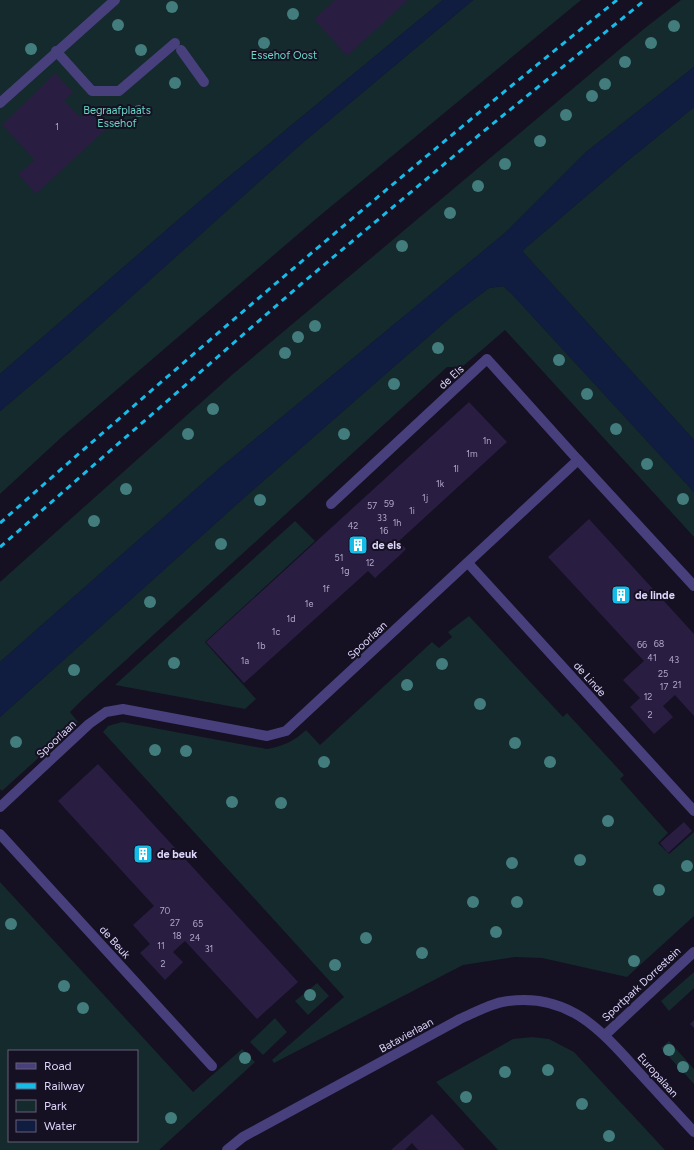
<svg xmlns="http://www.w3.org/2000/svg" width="694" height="1150" viewBox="0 0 694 1150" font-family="Figtree,sans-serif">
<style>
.green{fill:#142a2c;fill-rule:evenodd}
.water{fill:#101d41}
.building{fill:#291e41}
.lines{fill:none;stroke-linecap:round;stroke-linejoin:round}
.service{stroke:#483f7d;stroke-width:10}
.minor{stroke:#483f7d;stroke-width:10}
.tertiary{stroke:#483f7d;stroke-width:10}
.rail{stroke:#15bce7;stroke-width:3;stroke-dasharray:6 5;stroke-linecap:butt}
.tree{fill:#437c7c}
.labels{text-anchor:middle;stroke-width:4;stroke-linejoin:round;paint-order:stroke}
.number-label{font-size:9px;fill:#b1a7cc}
.park-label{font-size:11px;fill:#68d5c5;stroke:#151022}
.street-label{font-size:11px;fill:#ded5fb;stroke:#151022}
.poi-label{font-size:11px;font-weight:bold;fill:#ded5fb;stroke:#151022;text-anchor:start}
</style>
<rect width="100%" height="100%" fill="#151022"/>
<g class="green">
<path d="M0 0H443L207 195 0 374Z"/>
<path d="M473 0H581L317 218 64 435 0 494V411L71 351 301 144Z"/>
<path d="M681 0H694V67L585 153 505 233 220 468 0 662V582L233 374 645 28Z"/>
<path d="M694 107V440L522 251 626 162Z"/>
<path d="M503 286 512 294 694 492V537L505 330 462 367H447L81 701 70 712 78 722 2 791 0 789V717L247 495 453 315 489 288Z"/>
<path d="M295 521 315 541 205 642 256 699 245 709 115 685Z"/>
<path d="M469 616 563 717 567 713 624 775 620 779 668 833 658 843 669 854 694 832V916L627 977 542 958 515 957 463 965 274 1063 272 1060 344 997 103 732 108 726 122 722 267 749C284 746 294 741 306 730L320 745 432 642 439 648 452 637 448 632Z"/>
<path d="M0 882 193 1092 242 1049 255 1062 159 1150H0ZM9 1051H137V1141H9Z"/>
<path d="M694 972V988L669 1011 661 1001Z"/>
<path d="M317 983 329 996 308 1015 295 1001Z"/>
<path d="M275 1018 287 1032 263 1055 250 1042Z"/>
<path d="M532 1037 549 1039 574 1052 665 1150H498L436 1082 513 1039Z"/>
<path d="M669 1041 694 1069V1084L661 1048Z"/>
</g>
<g class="water">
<path d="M443 0H473L301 144 71 351 0 411V374L207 195Z"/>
<path d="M694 67V107L626 162 522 251 694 440V492L512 294 503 286 489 288 453 315 247 495 0 717V662L220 468 505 233 585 153Z"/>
</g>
<g class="building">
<path d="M335 0H408L347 56 314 19Z"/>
<path d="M55 73 73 92 64 101 80 117 88 110 106 129 36 194 18 174 35 160 2 125Z"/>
<path d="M469 402 507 442 399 541 406 549 399 556 375 578 368 571 244 683 206 642Z"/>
<path d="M589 519 694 634V716L675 695 663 706 673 717 654 734 630 707 640 698 623 680 644 661 548 557Z"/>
<path d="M98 764 298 982 257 1019 185 941 173 952 183 962 165 980 140 953 150 944 133 925 154 906 58 801Z"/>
<path d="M684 822 692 831 668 853 660 843Z"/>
<path d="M694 1020V1028L690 1024Z"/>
<path d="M432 1114 465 1150H418L412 1143 405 1150H391Z"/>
</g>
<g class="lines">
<g class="service">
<path d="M181 50 204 82"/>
<path d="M56 51 92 91H119L175 43"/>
<path d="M0 103 115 0"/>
<path d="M331 504 487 359 578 460"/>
</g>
<g class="minor">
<path d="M468 563 694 811"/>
<path d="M0 807 89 724 106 712 123 709 267 736 286 731 578 460 694 586"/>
<path d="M0 834 212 1066"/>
<path d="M605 1035 694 952"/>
</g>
<path class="tertiary" d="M227 1150 243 1137 460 1019C476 1012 491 1003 508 1001 568 993 600 1029 636 1069 655 1090 675 1111 694 1132"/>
<g class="rail">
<path d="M0 523C202 345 407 169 617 0"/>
<path d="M0 547 300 285 479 135 645 0"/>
</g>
</g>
<g class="tree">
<circle cx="172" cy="7" r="6"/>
<circle cx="293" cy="14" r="6"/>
<circle cx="118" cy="25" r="6"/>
<circle cx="674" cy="26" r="6"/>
<circle cx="264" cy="43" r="6"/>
<circle cx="651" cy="43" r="6"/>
<circle cx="31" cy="49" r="6"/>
<circle cx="141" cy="50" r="6"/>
<circle cx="625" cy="62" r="6"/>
<circle cx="175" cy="83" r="6"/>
<circle cx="605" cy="84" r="6"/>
<circle cx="592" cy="96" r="6"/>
<circle cx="139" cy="111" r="6"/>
<circle cx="566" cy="115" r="6"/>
<circle cx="540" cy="141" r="6"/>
<circle cx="505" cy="164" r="6"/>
<circle cx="478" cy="186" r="6"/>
<circle cx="450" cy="213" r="6"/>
<circle cx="402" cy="246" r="6"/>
<circle cx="315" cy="326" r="6"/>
<circle cx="298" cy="337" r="6"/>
<circle cx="438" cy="348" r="6"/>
<circle cx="285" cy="353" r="6"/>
<circle cx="559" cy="360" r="6"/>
<circle cx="394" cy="384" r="6"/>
<circle cx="587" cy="394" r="6"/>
<circle cx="213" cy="409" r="6"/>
<circle cx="616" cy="429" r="6"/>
<circle cx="188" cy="434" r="6"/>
<circle cx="344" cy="434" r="6"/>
<circle cx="647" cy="464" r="6"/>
<circle cx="126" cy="489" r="6"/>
<circle cx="683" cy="499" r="6"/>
<circle cx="260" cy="500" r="6"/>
<circle cx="94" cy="521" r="6"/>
<circle cx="221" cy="544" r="6"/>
<circle cx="150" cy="602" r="6"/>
<circle cx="174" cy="663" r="6"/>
<circle cx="442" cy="664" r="6"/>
<circle cx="74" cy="670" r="6"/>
<circle cx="407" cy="685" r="6"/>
<circle cx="480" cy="704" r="6"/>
<circle cx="16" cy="742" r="6"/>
<circle cx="515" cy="743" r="6"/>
<circle cx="155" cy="750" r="6"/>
<circle cx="186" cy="751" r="6"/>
<circle cx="324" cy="762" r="6"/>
<circle cx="550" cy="762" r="6"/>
<circle cx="232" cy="802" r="6"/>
<circle cx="281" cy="803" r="6"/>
<circle cx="608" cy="821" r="6"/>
<circle cx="580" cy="860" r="6"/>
<circle cx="512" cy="863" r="6"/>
<circle cx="687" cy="866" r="6"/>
<circle cx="659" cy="890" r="6"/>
<circle cx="473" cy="902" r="6"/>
<circle cx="517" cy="902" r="6"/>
<circle cx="11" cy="924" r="6"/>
<circle cx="496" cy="932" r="6"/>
<circle cx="366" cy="938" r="6"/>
<circle cx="422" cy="953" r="6"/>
<circle cx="634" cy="961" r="6"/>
<circle cx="335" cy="965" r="6"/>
<circle cx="64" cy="986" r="6"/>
<circle cx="310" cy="995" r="6"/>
<circle cx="83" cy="1008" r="6"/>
<circle cx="669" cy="1050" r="6"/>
<circle cx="245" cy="1058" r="6"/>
<circle cx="683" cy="1067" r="6"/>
<circle cx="548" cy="1070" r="6"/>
<circle cx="505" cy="1072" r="6"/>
<circle cx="466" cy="1097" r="6"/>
<circle cx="582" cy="1104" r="6"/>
<circle cx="171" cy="1118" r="6"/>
<circle cx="609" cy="1136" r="6"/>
</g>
<defs>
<g id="building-square" transform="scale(1)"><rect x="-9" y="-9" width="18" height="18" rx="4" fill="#15bce7" stroke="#151022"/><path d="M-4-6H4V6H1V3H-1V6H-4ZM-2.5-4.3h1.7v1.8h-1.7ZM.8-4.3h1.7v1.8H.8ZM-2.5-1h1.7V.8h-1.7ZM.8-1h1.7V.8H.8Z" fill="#fff"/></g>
</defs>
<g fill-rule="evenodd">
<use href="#building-square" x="358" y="545"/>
<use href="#building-square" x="621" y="595"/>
<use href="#building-square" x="143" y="854"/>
</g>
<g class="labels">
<g class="number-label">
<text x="57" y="130">1</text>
<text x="487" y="444">1n</text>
<text x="472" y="457">1m</text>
<text x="456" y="472">1l</text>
<text x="440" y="487">1k</text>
<text x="425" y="501">1j</text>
<text x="389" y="507">59</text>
<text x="372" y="509">57</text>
<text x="412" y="514">1i</text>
<text x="382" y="521">33</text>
<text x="397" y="526">1h</text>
<text x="353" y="529">42</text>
<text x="384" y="534">16</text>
<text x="339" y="561">51</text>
<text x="370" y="566">12</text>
<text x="345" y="574">1g</text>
<text x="326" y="592">1f</text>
<text x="309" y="607">1e</text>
<text x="291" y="622">1d</text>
<text x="276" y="635">1c</text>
<text x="659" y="647">68</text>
<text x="642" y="648">66</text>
<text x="261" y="649">1b</text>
<text x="652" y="661">41</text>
<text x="674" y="663">43</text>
<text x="245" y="664">1a</text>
<text x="663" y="677">25</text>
<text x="677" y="688">21</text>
<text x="664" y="690">17</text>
<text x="648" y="700">12</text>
<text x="650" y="718">2</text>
<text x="165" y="914">70</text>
<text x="175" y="926">27</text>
<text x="198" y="927">65</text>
<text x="177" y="939">18</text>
<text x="195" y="941">24</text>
<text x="161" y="949">11</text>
<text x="209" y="952">31</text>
<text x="163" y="967">2</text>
</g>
<g class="park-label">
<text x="284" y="59">Essehof Oost</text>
<text x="117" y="114">Begraafplaats<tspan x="117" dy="13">Essehof</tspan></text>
</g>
<g class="street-label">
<text transform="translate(451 377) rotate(-42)" y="4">de Els</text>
<text transform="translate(367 640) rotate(-43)" y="4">Spoorlaan</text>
<text transform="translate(590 679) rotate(48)" y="4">de Linde</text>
<text transform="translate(56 739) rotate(-43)" y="4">Spoorlaan</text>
<text transform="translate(115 942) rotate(48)" y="4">de Beuk</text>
<text transform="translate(641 984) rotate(-43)" y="4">Sportpark Dorrestein</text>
<text transform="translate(406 1035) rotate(-29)" y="4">Batavierlaan</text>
<text transform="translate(658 1075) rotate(48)" y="4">Europalaan</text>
</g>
<g class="poi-label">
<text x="372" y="549">de els</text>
<text x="635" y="599">de linde</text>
<text x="157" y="858">de beuk</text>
</g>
</g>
<rect x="8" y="1050" width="130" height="92" fill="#151022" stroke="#655f79"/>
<rect x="16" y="1063" width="20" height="6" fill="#483f7d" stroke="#655f79"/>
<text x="44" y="1070" font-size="12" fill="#ded5fb">Road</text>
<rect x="16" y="1083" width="20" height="6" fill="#15bce7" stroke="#655f79"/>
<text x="44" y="1090" font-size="12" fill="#ded5fb">Railway</text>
<rect x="16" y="1100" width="20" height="12" fill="#142a2c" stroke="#655f79"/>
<text x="44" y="1110" font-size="12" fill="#ded5fb">Park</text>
<rect x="16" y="1120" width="20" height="12" fill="#101d41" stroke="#655f79"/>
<text x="44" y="1130" font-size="12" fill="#ded5fb">Water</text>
</svg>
